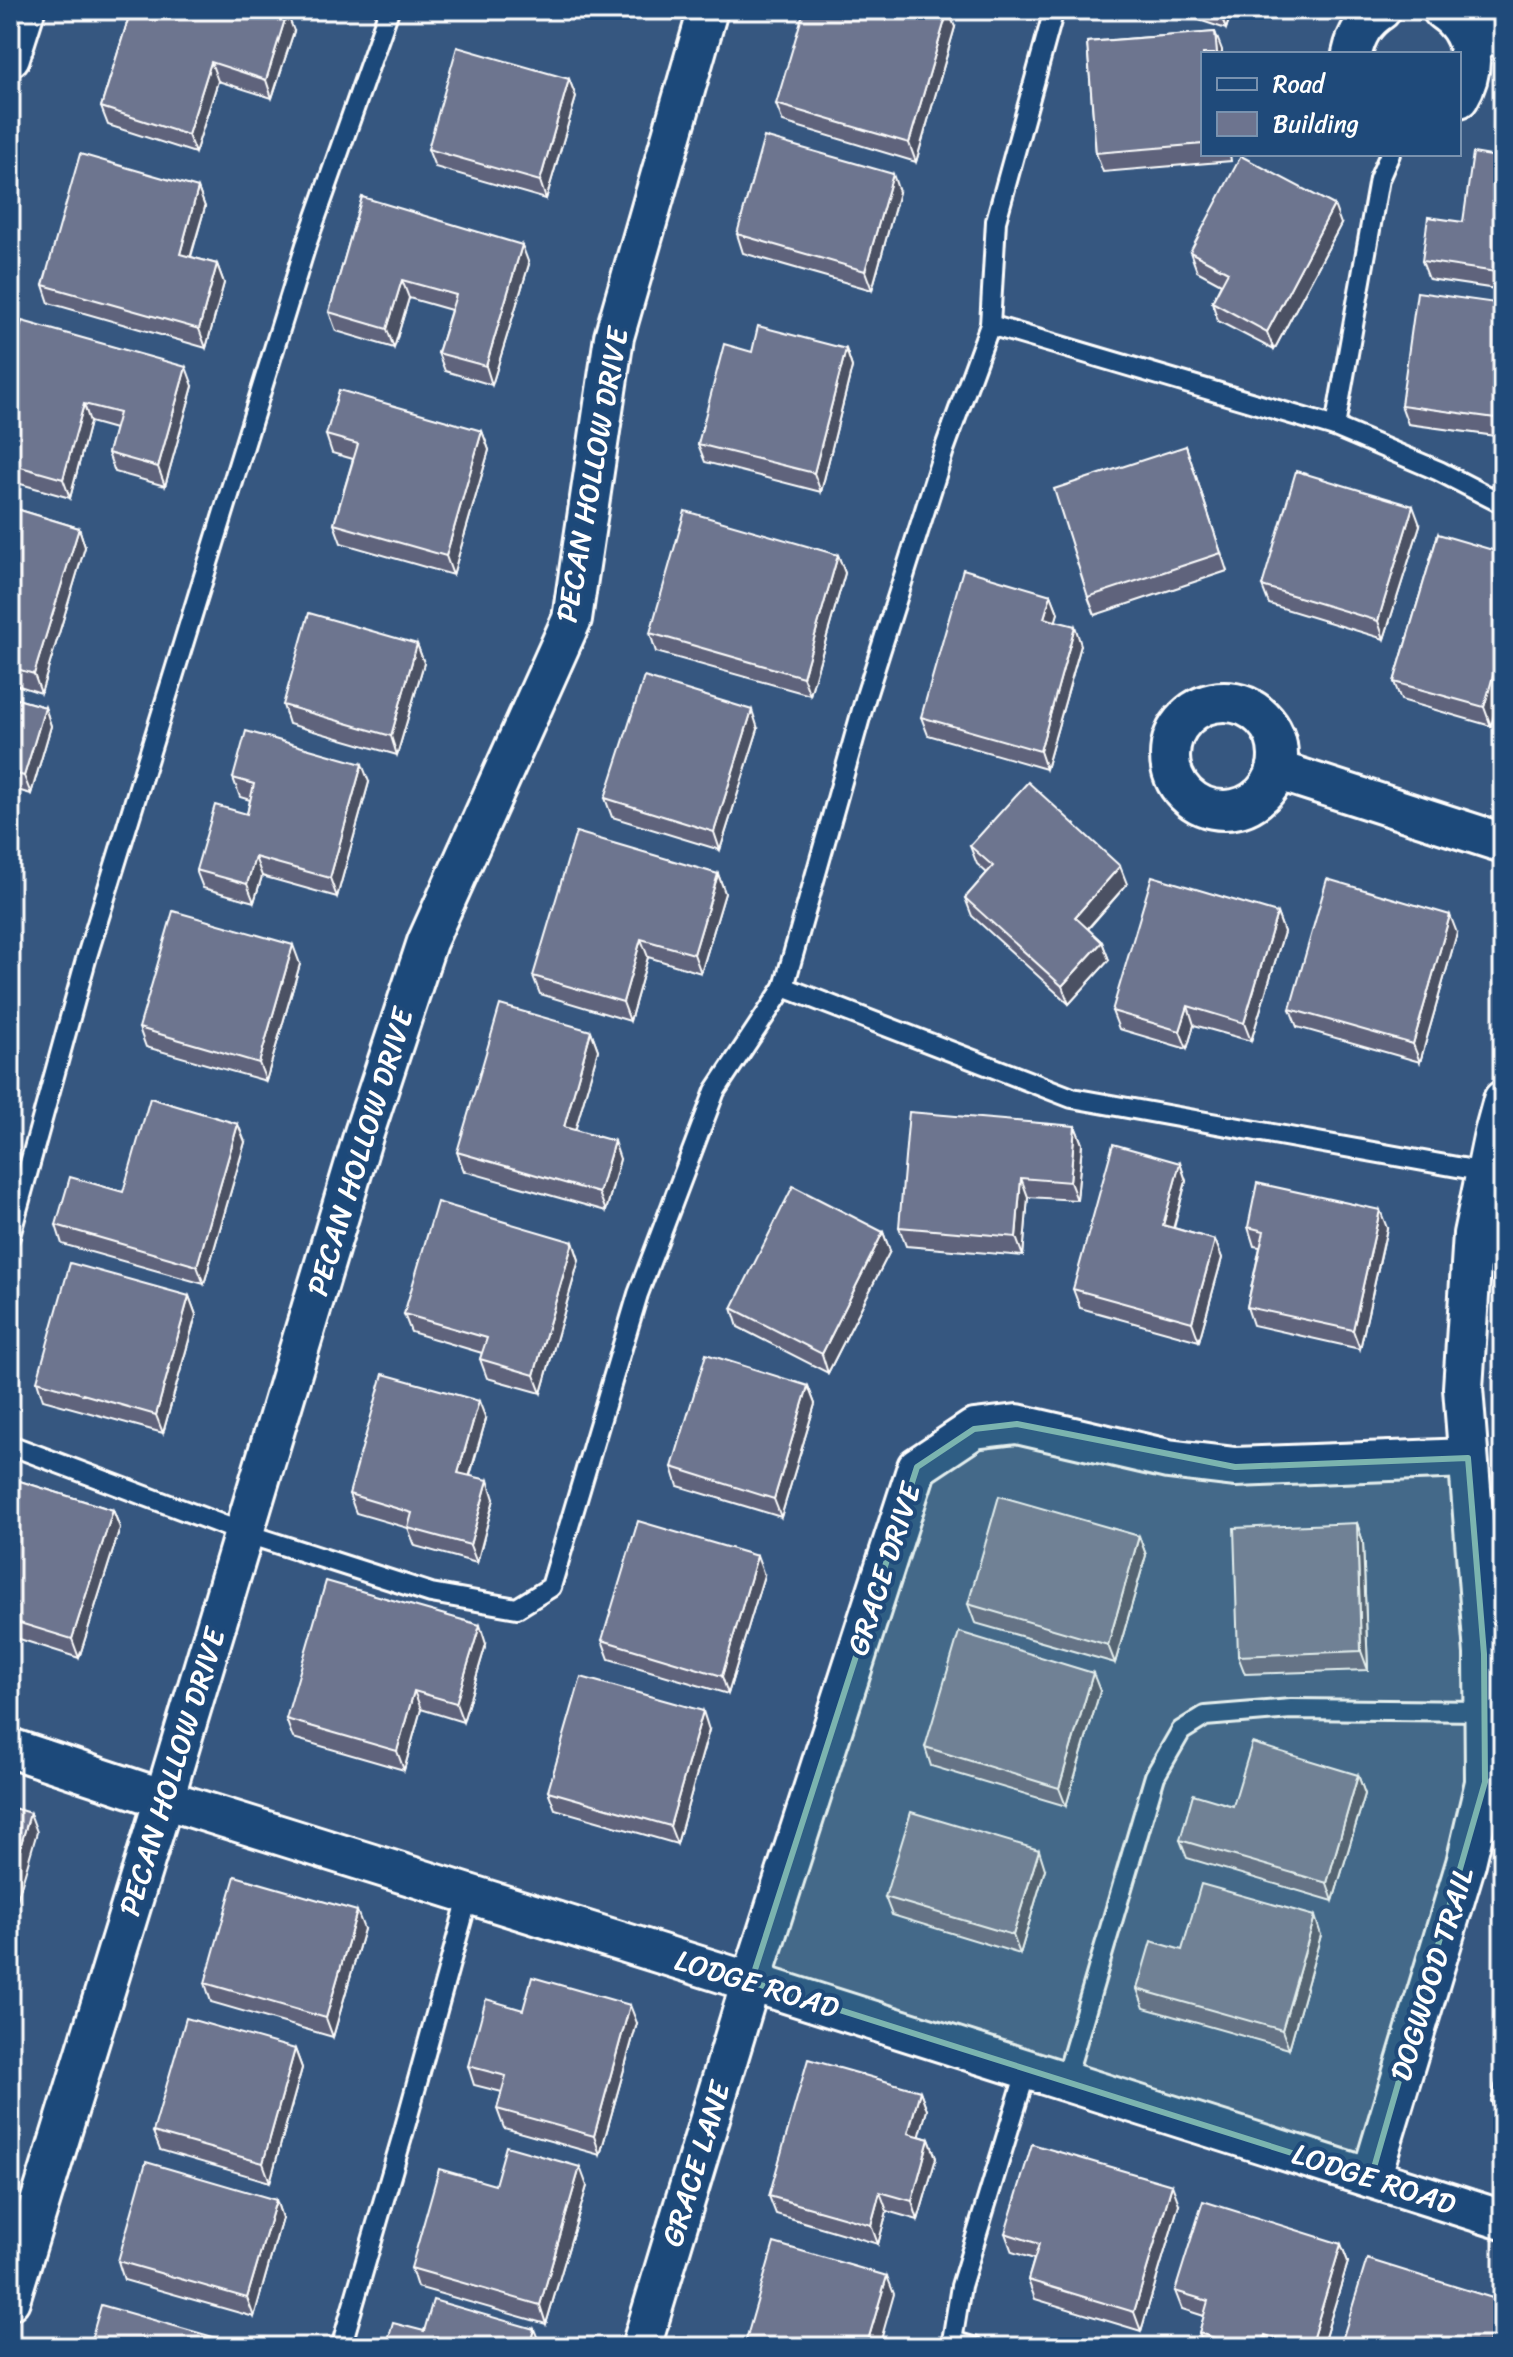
<svg xmlns="http://www.w3.org/2000/svg" width="1513" height="2357" viewBox="0 0 1513 2357" font-family="Sriracha,sans-serif">
<style>
.lines{fill:none;stroke-linecap:round;stroke-linejoin:round}
.service-casing{stroke:#fff;stroke-width:24}
.minor-casing{stroke:#fff;stroke-width:44}
.service{stroke:#1f4a7a;stroke-width:18}
.minor{stroke:#1f4a7a;stroke-width:38}
.wall{fill:#5e647b;stroke:#fff;stroke-width:2}
.shaded-wall{fill:#4c5164;stroke:#fff;stroke-width:2}
.building{fill:#6d748f;stroke:#fff;stroke-width:2}
.marked{fill:#7bb4af;fill-opacity:0.2;stroke:#7bb4af;stroke-width:6;stroke-linejoin:round}
.labels{text-anchor:middle;stroke-width:8;stroke-linejoin:round;paint-order:stroke}
.street-label{font-size:30px;fill:#fff;stroke:#1f4a7a}
</style>
<rect width="100%" height="100%" fill="#365780"/>
<filter id="ink" filterUnits="userSpaceOnUse"><feTurbulence type="fractalNoise" baseFrequency=".0125" numOctaves="2"/><feDisplacementMap in="SourceGraphic" scale="16" xChannelSelector="R" yChannelSelector="G"/><feConvolveMatrix kernelMatrix="1 2 1 2 8 2 1 2 1" color-interpolation-filters="sRGB"/></filter>
<g filter="url(#ink)">
<g class="lines">
<g class="service-casing">
<g id="service">
<path d="M1054 10 996 221 990 325 944 450 866 696 784 987 1072 1098 1485 1172"/>
<path d="M990 325 1335 427 1439 471 1503 504"/>
<path d="M1335 427 1379 179 1390 154"/>
<path d="M10 1236 87 956 306 245 389 10"/>
<path d="M10 1445 244 1533 431 1593 517 1608 551 1587 638 1294 715 1091 784 987"/>
<path d="M1065 2081 1155 1776 1181 1731 1205 1716 1291 1709 1484 1711"/>
<path d="M952 2341 961 2286 1027 2069"/>
<path d="M341 2347 403 2134 469 1894"/>
<path d="M950 2347 952 2341 973 2347"/>
</g>
</g>
<g class="minor-casing">
<g id="minor">
<path d="M1442 10C1474 31 1477 67 1459 98"/>
<path d="M1469 44 1503 28"/>
<path d="M1352 54C1356 35 1364 21 1381 10"/>
<path d="M10 57 25 10"/>
<circle cx="1224" cy="756" r="54"/>
<path d="M1276 770 1503 843"/>
<path d="M10 1748 164 1799 751 1982 1503 2220"/>
<path d="M1371 2178 1466 1863 1485 1782 1484 1654 1463 1388 1473 1234 1494 1133 1503 1100"/>
<path d="M10 2300 164 1799 364 1133 427 942 572 619 614 337 708 10"/>
<path d="M641 2347 751 1982 917 1467 974 1429 1017 1424 1168 1459 1235 1467 1468 1458"/>
</g>
</g>
<use href="#service" class="service"/>
<use href="#minor" class="minor"/>
</g>
<g class="wall">
<path d="M131 10 294 31 272 98 218 81 195 153 108 125 101 107Z"/>
<path d="M1169 10H1232L1226 29Z"/>
<path d="M955 27 916 162 783 122 776 104Z"/>
<path d="M1215 32 1222 54H1203V154H1230L1231 161 1103 172 1096 153 1087 42Z"/>
<path d="M569 79 576 97 546 199 435 167 428 149Z"/>
<path d="M1503 158V290L1429 279 1422 261 1463 222Z"/>
<path d="M198 188 205 207 191 257 217 264 224 283 206 348 49 303 43 285Z"/>
<path d="M899 192 872 290 743 253 737 234Z"/>
<path d="M362 197 529 264 492 385 445 371 438 353 451 310 409 298 394 348 336 331 329 312Z"/>
<path d="M1341 224 1274 350 1218 321 1212 302 1221 284 1197 271 1190 252Z"/>
<path d="M1503 304V437L1408 424 1401 405Z"/>
<path d="M846 349 852 367 821 492 705 462 698 444 752 352Z"/>
<path d="M10 365 193 386 165 486 115 472 108 453 115 429 90 422 70 498 10 481Z"/>
<path d="M482 431 489 450 453 575 341 543 334 524 353 459 332 453 326 435Z"/>
<path d="M1186 446 1227 571 1095 615 1088 597Z"/>
<path d="M10 507 79 528 85 547 41 693 10 683Z"/>
<path d="M1420 525 1384 639 1269 604 1262 586Z"/>
<path d="M1438 534 1491 726 1401 700 1394 682Z"/>
<path d="M838 555 845 573 810 695 656 652 650 633Z"/>
<path d="M1051 595 1058 613 1055 621 1081 645 1046 769 928 735 921 717Z"/>
<path d="M417 644 424 663 397 755 289 724 283 705Z"/>
<path d="M10 697 45 707 51 726 31 794 10 788Z"/>
<path d="M758 729 720 850 612 817 605 798Z"/>
<path d="M233 778 369 782 337 897 262 876 254 902 203 888 196 870 247 814 250 800 240 797Z"/>
<path d="M970 846 1127 884 1088 929 1102 942 1109 960 1069 1004 972 916 965 898 987 873 977 864Z"/>
<path d="M718 874 725 893 701 973 648 957 630 1021 540 994 533 976Z"/>
<path d="M1277 913 1284 932 1251 1041 1194 1025 1187 1049 1119 1029 1112 1011Z"/>
<path d="M1457 933 1420 1062 1297 1027 1290 1009Z"/>
<path d="M300 964 266 1081 146 1047 139 1028Z"/>
<path d="M591 1031 598 1050 575 1130 620 1159 606 1211 464 1171 457 1152Z"/>
<path d="M1075 1126 1082 1144 1077 1200 1028 1197 1023 1256 906 1246 899 1227Z"/>
<path d="M245 1142 204 1284 62 1244 56 1225 123 1192Z"/>
<path d="M1180 1163 1186 1181 1174 1228 1215 1240 1222 1258 1199 1341 1080 1308 1073 1289Z"/>
<path d="M1248 1227 1387 1228 1360 1349 1253 1325 1247 1307 1260 1247 1254 1246Z"/>
<path d="M883 1232 890 1251 828 1373 738 1327 732 1308Z"/>
<path d="M573 1242 579 1260 541 1393 487 1378 480 1359 482 1353 411 1332 404 1314Z"/>
<path d="M189 1296 196 1315 163 1433 43 1400 37 1381Z"/>
<path d="M808 1386 815 1404 781 1517 678 1486 672 1467Z"/>
<path d="M486 1419 470 1476 494 1499 477 1563 415 1546 408 1528 356 1513 349 1494Z"/>
<path d="M10 1478 113 1510 120 1528 79 1658 10 1636Z"/>
<path d="M1357 1523 1363 1542 1368 1670 1245 1674 1238 1656Z"/>
<path d="M1139 1536 1146 1555 1115 1663 975 1623 968 1604Z"/>
<path d="M764 1575 728 1694 609 1659 602 1640Z"/>
<path d="M486 1644 463 1722 421 1709 404 1770 293 1738 286 1719Z"/>
<path d="M1100 1691 1066 1806 931 1766 925 1747Z"/>
<path d="M709 1730 677 1844 555 1809 548 1791Z"/>
<path d="M1358 1775 1365 1794 1333 1901 1187 1858 1180 1840 1233 1806Z"/>
<path d="M1045 1869 1020 1954 892 1915 885 1897Z"/>
<path d="M364 1929 333 2037 211 2002 205 1983Z"/>
<path d="M1321 1935 1289 2049 1144 2008 1137 1989 1182 1950Z"/>
<path d="M523 2010 637 2023 600 2155 504 2128 497 2109 502 2092 474 2085 468 2066Z"/>
<path d="M295 2049 302 2068 270 2182 160 2150 153 2132Z"/>
<path d="M1503 2058V2121L1498 2120 1491 2101Z"/>
<path d="M920 2091 927 2110 919 2136 929 2139 936 2158 918 2220 887 2211 878 2244 776 2214 769 2196Z"/>
<path d="M495 2185 587 2186 546 2324 417 2287 411 2268Z"/>
<path d="M276 2200 282 2218 254 2317 124 2280 118 2261Z"/>
<path d="M1179 2204 1141 2331 1035 2299 1028 2280 1034 2259 1012 2252 1005 2233Z"/>
<path d="M1341 2244 1348 2262 1322 2347H1204L1199 2333 1204 2316 1182 2309 1175 2291Z"/>
</g>
<g class="shaded-wall">
<path d="M948 10 955 27 916 162 909 143Z"/>
<path d="M1219 10H1232L1226 29Z"/>
<path d="M287 13 294 31 272 98 266 80Z"/>
<path d="M1215 32 1222 50V54H1217Z"/>
<path d="M211 62 218 81 195 153 188 135Z"/>
<path d="M569 79 576 97 546 199 540 181Z"/>
<path d="M893 174 899 192 872 290 865 271Z"/>
<path d="M198 188 205 207 186 272 180 254Z"/>
<path d="M1334 205 1341 224 1274 350 1267 332Z"/>
<path d="M522 245 529 264 492 385 486 366Z"/>
<path d="M217 264 224 283 206 348 199 329Z"/>
<path d="M402 280 409 298 394 348 387 329Z"/>
<path d="M846 349 852 367 821 492 814 473Z"/>
<path d="M186 367 193 386 165 486 158 467Z"/>
<path d="M84 404 90 422 70 498 63 479Z"/>
<path d="M482 431 489 450 453 575 446 556Z"/>
<path d="M1413 506 1420 525 1384 639 1378 621Z"/>
<path d="M79 528 85 547 41 693 34 674Z"/>
<path d="M838 555 845 573 810 695 803 677Z"/>
<path d="M1051 595 1058 613 1051 637 1044 618Z"/>
<path d="M1075 626 1081 645 1046 769 1040 751Z"/>
<path d="M1503 642V684L1491 726 1484 707Z"/>
<path d="M417 644 424 663 397 755 391 736Z"/>
<path d="M45 707 51 726 31 794 24 776Z"/>
<path d="M752 710 758 729 720 850 714 832Z"/>
<path d="M362 764 369 782 337 897 330 878Z"/>
<path d="M255 857 262 876 254 902 247 884Z"/>
<path d="M1120 866 1127 884 1081 936 1075 917Z"/>
<path d="M718 874 725 893 701 973 694 954Z"/>
<path d="M1277 913 1284 932 1251 1041 1244 1023Z"/>
<path d="M1450 915 1457 933 1420 1062 1413 1044Z"/>
<path d="M641 939 648 957 630 1021 623 1002Z"/>
<path d="M1102 942 1109 960 1069 1004 1062 986Z"/>
<path d="M293 945 300 964 266 1081 259 1063Z"/>
<path d="M1188 1006 1194 1025 1187 1049 1180 1031Z"/>
<path d="M591 1031 598 1050 571 1145 564 1127Z"/>
<path d="M238 1124 245 1142 204 1284 197 1266Z"/>
<path d="M1075 1126 1082 1144 1077 1200 1070 1182Z"/>
<path d="M614 1141 620 1159 606 1211 599 1193Z"/>
<path d="M1180 1163 1186 1181 1169 1244 1163 1225Z"/>
<path d="M1021 1178 1028 1197 1023 1256 1016 1237Z"/>
<path d="M1380 1210 1387 1228 1360 1349 1353 1330Z"/>
<path d="M883 1232 890 1251 828 1373 822 1354Z"/>
<path d="M1215 1240 1222 1258 1199 1341 1192 1322Z"/>
<path d="M573 1242 579 1260 541 1393 534 1375Z"/>
<path d="M189 1296 196 1315 163 1433 156 1415Z"/>
<path d="M808 1386 815 1404 781 1517 774 1499Z"/>
<path d="M479 1401 486 1419 465 1491 458 1473Z"/>
<path d="M488 1480 494 1499 477 1563 470 1545Z"/>
<path d="M113 1510 120 1528 79 1658 72 1639Z"/>
<path d="M1357 1523 1363 1542 1368 1670 1361 1651Z"/>
<path d="M1139 1536 1146 1555 1115 1663 1108 1645Z"/>
<path d="M757 1556 764 1575 728 1694 722 1676Z"/>
<path d="M480 1625 486 1644 463 1722 456 1703Z"/>
<path d="M1093 1673 1100 1691 1066 1806 1059 1788Z"/>
<path d="M414 1691 421 1709 404 1770 397 1751Z"/>
<path d="M703 1711 709 1730 677 1844 670 1826Z"/>
<path d="M1358 1775 1365 1794 1333 1901 1327 1883Z"/>
<path d="M30 1813 37 1832 10 1924V1882Z"/>
<path d="M1039 1850 1045 1869 1020 1954 1013 1935Z"/>
<path d="M357 1911 364 1929 333 2037 326 2018Z"/>
<path d="M1315 1916 1321 1935 1289 2049 1282 2030Z"/>
<path d="M630 2005 637 2023 600 2155 594 2136Z"/>
<path d="M295 2049 302 2068 270 2182 263 2163Z"/>
<path d="M920 2091 927 2110 915 2152 908 2133Z"/>
<path d="M929 2139 936 2158 918 2220 912 2201Z"/>
<path d="M580 2167 587 2186 546 2324 540 2305Z"/>
<path d="M1172 2185 1179 2204 1141 2331 1134 2312Z"/>
<path d="M880 2192 887 2211 878 2244 871 2225Z"/>
<path d="M276 2200 282 2218 254 2317 247 2298Z"/>
<path d="M1341 2244 1348 2262 1322 2347H1310Z"/>
<path d="M887 2276 894 2294 879 2347H866Z"/>
<path d="M1502 2301 1503 2304V2337L1500 2347H1487Z"/>
<path d="M534 2329 541 2347H529Z"/>
<path d="M1265 2335 1270 2347H1262Z"/>
</g>
<g class="building">
<path d="M131 10H278L287 13 266 80 211 62 188 135 101 107Z"/>
<path d="M804 10H948L909 143 776 104Z"/>
<path d="M1215 32 1217 54H1203V144L1096 153 1087 42Z"/>
<path d="M457 47 569 79 540 181 428 149Z"/>
<path d="M764 137 893 174 865 271 737 234Z"/>
<path d="M1473 153 1503 158V273L1422 261 1428 217 1463 222Z"/>
<path d="M80 154 198 188 180 254 217 264 199 329 43 285Z"/>
<path d="M1241 156 1334 205 1267 332 1212 302 1228 272 1190 252Z"/>
<path d="M362 197 522 245 486 366 438 353 456 295 402 280 387 329 329 312Z"/>
<path d="M1417 292 1503 304V419L1401 405Z"/>
<path d="M22 321 186 367 158 467 108 453 119 413 84 404 63 479 10 464V365Z"/>
<path d="M758 326 846 349 814 473 698 444 724 344 752 352Z"/>
<path d="M339 390 482 431 446 556 334 524 358 444 326 435Z"/>
<path d="M1186 446 1221 553 1088 597 1054 489Z"/>
<path d="M1296 471 1413 506 1378 621 1262 586Z"/>
<path d="M10 507 79 528 34 674 10 667Z"/>
<path d="M685 511 838 555 803 677 650 633Z"/>
<path d="M1438 534 1503 553V642L1484 707 1394 682Z"/>
<path d="M963 569 1051 595 1044 618 1075 626 1040 751 921 717Z"/>
<path d="M309 613 417 644 391 736 283 705Z"/>
<path d="M644 677 752 710 714 832 605 798Z"/>
<path d="M10 697 45 707 24 776 10 772Z"/>
<path d="M246 731 362 764 330 878 255 857 247 884 196 870 215 805 247 814 254 784 233 778Z"/>
<path d="M1028 782 1120 866 1075 917 1102 942 1062 986 965 898 993 866 970 846Z"/>
<path d="M576 832 718 874 694 954 641 939 623 1002 533 976Z"/>
<path d="M1152 876 1277 913 1244 1023 1188 1006 1180 1031 1112 1011Z"/>
<path d="M1327 879 1450 915 1413 1044 1290 1009Z"/>
<path d="M173 911 293 945 259 1063 139 1028Z"/>
<path d="M500 1005 591 1031 564 1127 614 1141 599 1193 457 1152Z"/>
<path d="M150 1098 238 1124 197 1266 56 1225 70 1177 123 1192Z"/>
<path d="M909 1112 1075 1126 1070 1182 1021 1178 1016 1237 899 1227Z"/>
<path d="M1113 1144 1180 1163 1163 1225 1215 1240 1192 1322 1073 1289Z"/>
<path d="M1257 1183 1380 1210 1353 1330 1247 1307 1264 1231 1248 1227Z"/>
<path d="M793 1186 883 1232 822 1354 732 1308Z"/>
<path d="M437 1202 573 1242 534 1375 480 1359 487 1338 404 1314Z"/>
<path d="M70 1263 189 1296 156 1415 37 1381Z"/>
<path d="M706 1354 808 1386 774 1499 672 1467Z"/>
<path d="M383 1374 479 1401 458 1473 488 1480 470 1545 408 1528 412 1513 349 1494Z"/>
<path d="M10 1478 113 1510 72 1639 10 1620Z"/>
<path d="M999 1496 1139 1536 1108 1645 968 1604Z"/>
<path d="M638 1521 757 1556 722 1676 602 1640Z"/>
<path d="M1357 1523 1361 1651 1238 1656 1234 1528Z"/>
<path d="M326 1581 480 1625 456 1703 414 1691 397 1751 286 1719Z"/>
<path d="M959 1632 1093 1673 1059 1788 925 1747Z"/>
<path d="M581 1677 703 1711 670 1826 548 1791Z"/>
<path d="M1252 1743 1358 1775 1327 1883 1180 1840 1193 1794 1233 1806Z"/>
<path d="M10 1807 30 1813 10 1882Z"/>
<path d="M911 1812 1039 1850 1013 1935 885 1897Z"/>
<path d="M235 1876 357 1911 326 2018 205 1983Z"/>
<path d="M1201 1884 1315 1916 1282 2030 1137 1989 1151 1941 1182 1950Z"/>
<path d="M532 1977 630 2005 594 2136 497 2109 506 2076 468 2066 486 1999 523 2010Z"/>
<path d="M186 2018 295 2049 263 2163 153 2132Z"/>
<path d="M1503 2058V2104L1491 2101Z"/>
<path d="M808 2059 920 2091 908 2133 929 2139 912 2201 880 2192 871 2225 769 2196Z"/>
<path d="M1032 2144 1172 2185 1134 2312 1028 2280 1039 2244 1005 2233Z"/>
<path d="M506 2146 580 2167 540 2305 411 2268 439 2169 495 2185Z"/>
<path d="M146 2162 276 2200 247 2298 118 2261Z"/>
<path d="M1203 2201 1341 2244 1310 2347H1306L1265 2335 1262 2347H1243L1199 2333 1208 2301 1175 2291Z"/>
<path d="M774 2243 887 2276 866 2347H744Z"/>
<path d="M1367 2259 1502 2301 1487 2347H1340Z"/>
<path d="M433 2300 534 2329 529 2347H386L393 2323 424 2331Z"/>
<path d="M101 2305 248 2347H89Z"/>
</g>
</g>
<path class="marked" d="M1017 1424 1235 1467 1468 1458 1484 1654 1485 1782 1371 2178 751 1982 917 1467 974 1429Z"/>
<g class="labels">
<g class="street-label">
<text transform="translate(592 475) rotate(-80)" y="10">PECAN HOLLOW DRIVE</text>
<text transform="translate(360 1152) rotate(-73)" y="10">PECAN HOLLOW DRIVE</text>
<text transform="translate(884 1569) rotate(-72)" y="10">GRACE DRIVE</text>
<text transform="translate(172 1772) rotate(-73)" y="10">PECAN HOLLOW DRIVE</text>
<text transform="translate(1432 1974) rotate(-73)" y="10">DOGWOOD TRAIL</text>
<text transform="translate(757 1984) rotate(17)" y="10">LODGE ROAD</text>
<text transform="translate(696 2164) rotate(-73)" y="10">GRACE LANE</text>
<text transform="translate(1374 2179) rotate(18)" y="10">LODGE ROAD</text>
</g>
</g>
<rect width="1513" height="2357" fill="none" stroke="#1f4a7a" stroke-width="40"/>
<rect x="20" y="20" width="1473" height="2317" fill="none" stroke="#fff" stroke-width="3" filter="url(#ink)"/>
<rect x="1201" y="52" width="260" height="104" fill="#1f4a7a" stroke="#7992af" stroke-width="2"/>
<rect x="1217" y="78" width="40" height="12" fill="#1f4a7a" stroke="#7992af" stroke-width="2"/>
<text x="1273" y="92" font-size="24" fill="#ffffff">Road</text>
<rect x="1217" y="112" width="40" height="24" fill="#6d748f" stroke="#7992af" stroke-width="2"/>
<text x="1273" y="132" font-size="24" fill="#ffffff">Building</text>
</svg>
